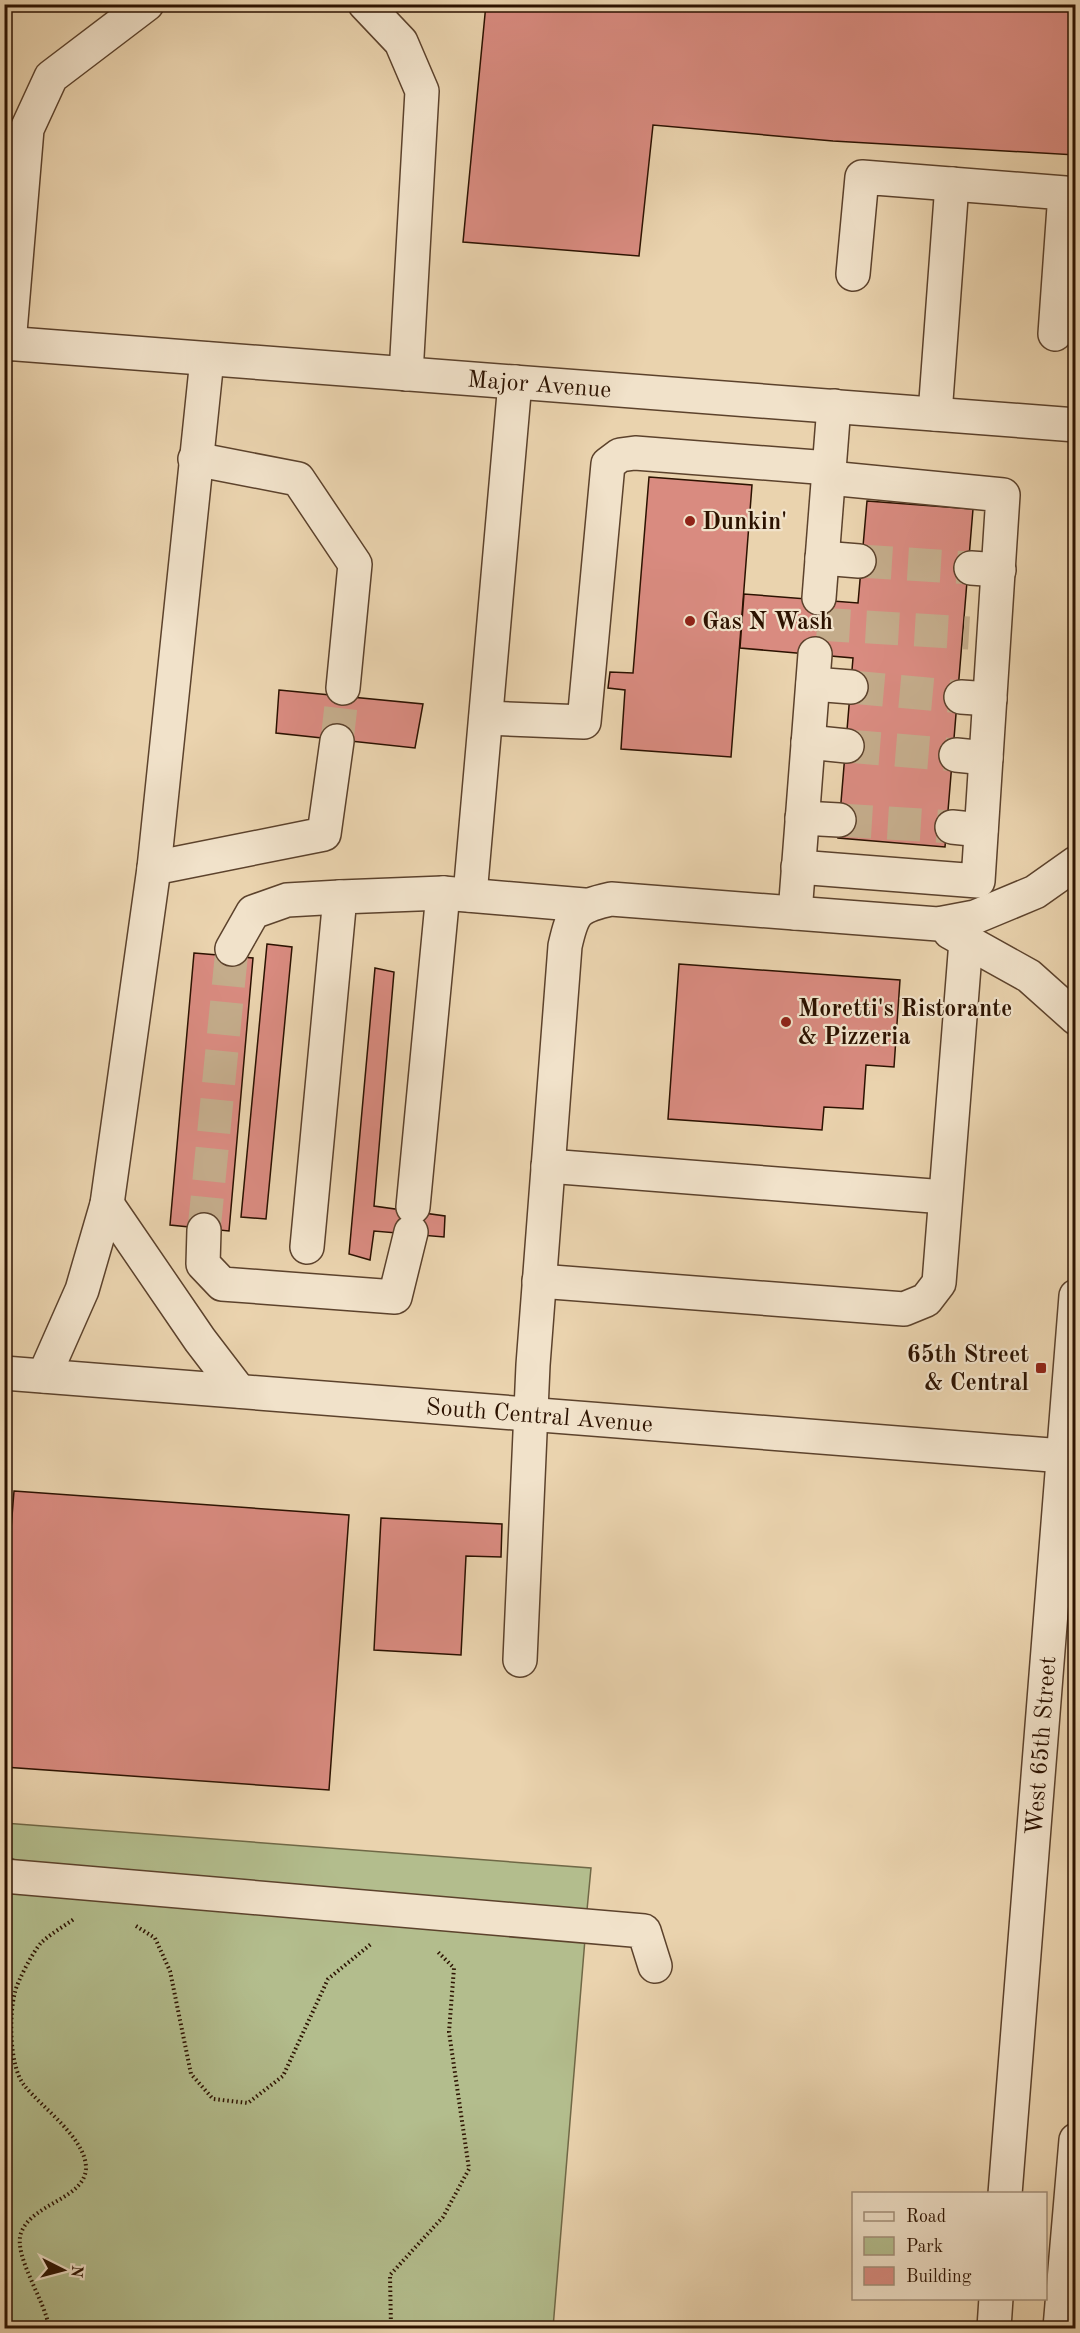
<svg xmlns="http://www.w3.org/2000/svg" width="1080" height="2333" viewBox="0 0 1080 2333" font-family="'Old Standard TT',serif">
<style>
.green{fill:#b3bd8d;stroke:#706846;stroke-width:1.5}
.building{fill:#d98b80;stroke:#2c1200;stroke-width:1.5}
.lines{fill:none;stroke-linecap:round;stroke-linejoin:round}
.minor-tunnel{stroke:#c4ac8b;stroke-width:33;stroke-dasharray:33 16;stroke-linecap:butt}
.minor-casing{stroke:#5c422c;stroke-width:36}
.path{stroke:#2c1200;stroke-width:4;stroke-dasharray:1.5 3;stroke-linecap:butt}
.minor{stroke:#f1e2ca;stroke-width:33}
.poi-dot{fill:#8f2418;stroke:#f1e2ca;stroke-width:2}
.labels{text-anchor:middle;stroke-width:4.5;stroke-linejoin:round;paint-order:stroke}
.street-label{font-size:24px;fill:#2c1200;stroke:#f1e2ca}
.poi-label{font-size:24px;font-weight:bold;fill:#2c1200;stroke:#f1e2ca;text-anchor:start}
</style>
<rect width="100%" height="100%" fill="#ead3ae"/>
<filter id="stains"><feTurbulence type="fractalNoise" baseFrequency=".00333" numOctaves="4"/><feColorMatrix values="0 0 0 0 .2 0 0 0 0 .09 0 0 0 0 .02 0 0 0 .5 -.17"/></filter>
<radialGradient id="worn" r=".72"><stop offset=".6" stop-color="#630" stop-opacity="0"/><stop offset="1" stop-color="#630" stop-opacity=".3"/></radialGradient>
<g class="green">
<path d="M4 1823 591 1868 587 1910 25 1865 5 1855Z"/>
<path d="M4 1892 585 1939 553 2328H5Z"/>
</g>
<g class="building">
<path d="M486 4H1076V155L833 141 653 125 639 256 463 242Z"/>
<path d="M649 477 752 485 731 757 621 749 625 690 608 688 610 672 633 673Z"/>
<path d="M867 501 973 509 945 847 838 838 853 658 740 648 744 594 858 603Z"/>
<path d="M279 690 423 704 415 748 276 733Z"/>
<path d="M267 944 292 947 266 1219 241 1217Z"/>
<path d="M194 953 253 958 229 1231 170 1225Z"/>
<path d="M679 964 900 980 894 1067 866 1065 863 1109 824 1107 822 1130 668 1119Z"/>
<path d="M375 968 394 972 374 1206 445 1216 444 1237 374 1231 370 1260 349 1254Z"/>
<path d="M14 1491 349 1515 329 1790 4 1767V1618Z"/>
<path d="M381 1518 502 1524 501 1557 466 1556 461 1655 374 1650Z"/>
</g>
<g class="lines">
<g class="minor-tunnel">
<path d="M859 561 971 568"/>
<path d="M817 624 969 633"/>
<path d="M851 687 961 697"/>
<path d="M337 741 343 688"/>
<path d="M847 746 956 755"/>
<path d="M839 820 952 827"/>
<path d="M204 1230 232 949"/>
</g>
<g class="minor-casing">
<g id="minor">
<path d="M365 4 401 42 422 91 406 374"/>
<path d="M853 274 862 177 1065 193 1055 334"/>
<path id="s1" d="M4 343 1076 425"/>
<path d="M9 344 27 129 51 77 147 4"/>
<path d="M935 414 952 184"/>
<path d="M195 459 298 479 355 564 343 688"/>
<path d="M822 558 859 561"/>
<path d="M971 568 999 570"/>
<path d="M819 598 834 406"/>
<path d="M813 684 851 687"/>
<path d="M961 697 990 699"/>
<path d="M486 718 584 722 608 464 620 455 635 453 829 468"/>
<path d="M808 742 847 746"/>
<path d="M956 755 986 758"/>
<path d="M802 818 839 820"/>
<path d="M952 827 981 830"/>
<path d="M798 867 978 881 1003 495 829 478"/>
<path d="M154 868 324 834 337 741"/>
<path d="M470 895 515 382"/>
<path d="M795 913 815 654"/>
<path d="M950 932 1029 976 1076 1018"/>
<path d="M232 949 253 912 287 900 340 897"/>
<path d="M548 1166 945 1197"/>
<path d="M107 1204 200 1340 239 1391"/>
<path d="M413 1207 443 893"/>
<path d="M204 1230 203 1264 222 1284 395 1297 411 1232"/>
<path d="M307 1247 340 897 443 893 584 905"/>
<path d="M539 1281 904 1309 926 1300 939 1283 966 941"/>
<path id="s2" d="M4 1373 1076 1457"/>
<path d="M44 1376 82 1290 107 1204 154 868 207 359"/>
<path d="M520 1660 533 1365 565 946C573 911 576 907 611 899L938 924 975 917 1035 892 1076 863"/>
<path d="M4 1876 644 1931 655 1966"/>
<path id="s3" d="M1005 2194 1076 1296"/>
<path d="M994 2328 996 2298"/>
<path d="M1060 2328 1076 2140"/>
</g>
</g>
<g class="path">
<path d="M136 1926 155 1938 170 1971 191 2074 213 2099 248 2103 283 2076 328 1979 371 1944"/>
<path d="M49 2328C46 2302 13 2256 21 2233 32 2203 85 2199 86 2168 86 2138 41 2107 24 2085 9 2066 9 2014 15 1992 17 1982 34 1950 41 1943 50 1934 63 1927 74 1919"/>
<path d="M391 2328 390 2275 443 2217 469 2169 449 2032 454 1968 438 1952"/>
</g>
<use href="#minor" class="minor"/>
</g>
<g class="poi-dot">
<circle cx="690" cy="521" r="6"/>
<circle cx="690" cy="621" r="6"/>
<circle cx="786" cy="1022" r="6"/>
<rect x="1035" y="1362" width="12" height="12" rx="3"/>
</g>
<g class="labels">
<g class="street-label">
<text dy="8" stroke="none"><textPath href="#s1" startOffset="537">Major Avenue</textPath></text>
<text dy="8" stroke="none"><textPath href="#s2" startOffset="537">South Central Avenue</textPath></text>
<text dy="8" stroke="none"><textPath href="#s3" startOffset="450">West 65th Street</textPath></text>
</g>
<g class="poi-label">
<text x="702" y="529">Dunkin'</text>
<text x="702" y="629">Gas N Wash</text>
<text x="798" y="1016">Moretti's Ristorante<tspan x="798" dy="28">&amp; Pizzeria</tspan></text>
<text x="1029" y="1362" text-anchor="end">65th Street<tspan x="1029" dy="28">&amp; Central</tspan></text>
</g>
</g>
<rect width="1080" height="2333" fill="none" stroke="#ead3ae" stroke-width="24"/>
<rect x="6" y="6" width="1068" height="2321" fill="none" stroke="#2c1200" stroke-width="3"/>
<rect x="12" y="12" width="1056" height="2309" fill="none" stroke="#2c1200" stroke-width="1.5"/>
<rect x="852" y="2192" width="195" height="108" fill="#f1e2ca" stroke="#a28f79" stroke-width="1.5"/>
<rect x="864" y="2212" width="30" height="9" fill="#f1e2ca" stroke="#a28f79" stroke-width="1.5"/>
<text x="906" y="2222" font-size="18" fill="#2c1200">Road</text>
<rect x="864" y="2237" width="30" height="18" fill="#b3bd8d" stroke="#a28f79" stroke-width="1.5"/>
<text x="906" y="2252" font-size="18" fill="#2c1200">Park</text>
<rect x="864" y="2267" width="30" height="18" fill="#d98b80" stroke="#a28f79" stroke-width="1.5"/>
<text x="906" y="2282" font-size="18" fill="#2c1200">Building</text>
<g transform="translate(63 2270) rotate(96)" stroke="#f1e2ca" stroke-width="4.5" paint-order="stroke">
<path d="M0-4.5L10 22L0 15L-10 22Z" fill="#2c1200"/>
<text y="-9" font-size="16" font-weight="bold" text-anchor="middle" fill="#2c1200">N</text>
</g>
<rect width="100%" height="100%" filter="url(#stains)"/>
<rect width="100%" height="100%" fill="url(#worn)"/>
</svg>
